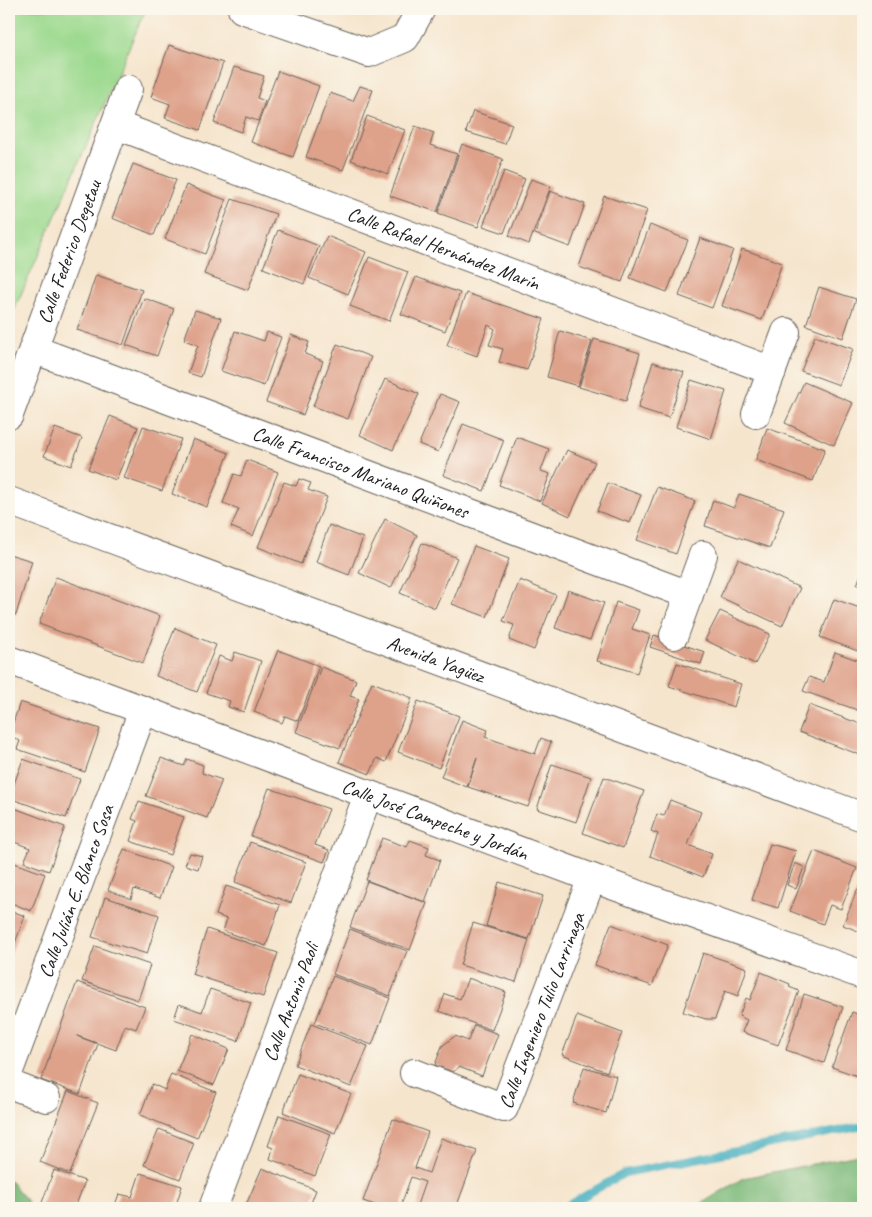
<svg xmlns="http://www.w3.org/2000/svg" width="872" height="1217" viewBox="0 0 872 1217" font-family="Caveat,sans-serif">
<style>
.green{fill:#9bd98e;stroke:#5c7a55}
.forest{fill:#7cb979;stroke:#4c6a4a}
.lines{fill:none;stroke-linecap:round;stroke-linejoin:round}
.stream{stroke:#42aec0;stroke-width:8}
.building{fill:#dea18a}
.minor-casing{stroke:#68625a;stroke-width:30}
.minor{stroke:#fff;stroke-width:28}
.labels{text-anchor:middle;stroke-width:4;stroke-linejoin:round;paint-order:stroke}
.street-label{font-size:20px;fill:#1c1c1c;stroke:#fbf7ec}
</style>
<rect width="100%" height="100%" fill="#fbf7ec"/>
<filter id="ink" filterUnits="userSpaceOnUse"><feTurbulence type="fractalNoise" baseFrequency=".02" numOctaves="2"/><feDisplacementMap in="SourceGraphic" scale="10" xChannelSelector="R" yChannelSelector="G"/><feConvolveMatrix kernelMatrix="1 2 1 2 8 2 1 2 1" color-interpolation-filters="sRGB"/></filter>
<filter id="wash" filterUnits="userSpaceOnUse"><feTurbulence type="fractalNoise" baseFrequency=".0096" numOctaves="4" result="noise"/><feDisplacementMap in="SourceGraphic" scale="20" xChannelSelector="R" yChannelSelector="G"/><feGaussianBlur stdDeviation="1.12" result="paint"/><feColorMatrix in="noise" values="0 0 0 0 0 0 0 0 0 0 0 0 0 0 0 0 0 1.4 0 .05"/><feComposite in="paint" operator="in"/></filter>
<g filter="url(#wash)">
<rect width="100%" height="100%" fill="#f6e5cd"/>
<path class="green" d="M9 9H146L9 322Z"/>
<g class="forest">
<path d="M863 1154V1208H694L743 1178Z"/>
<path d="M9 1179 32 1208H9Z"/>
</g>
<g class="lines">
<path class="stream" d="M563 1208 625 1173 863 1126"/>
</g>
<g id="blocks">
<g class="building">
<path d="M169 45 223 63 200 130 165 118 170 104 151 97Z"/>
<path d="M234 67 264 76 257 98 265 101 258 121 246 117 241 132 214 123Z"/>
<path d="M278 71 319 86 293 157 251 142Z"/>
<path d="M360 86 373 90 343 170 306 157 330 93 353 101Z"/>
<path d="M473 111 512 124 505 144 466 132Z"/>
<path d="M367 116 405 130 388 174 351 160Z"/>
<path d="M415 126 434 133 430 145 457 154 437 212 390 196Z"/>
<path d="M462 144 503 159 478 227 438 213Z"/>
<path d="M133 164 176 180 154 235 112 218Z"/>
<path d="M504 171 525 179 504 233 483 226Z"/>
<path d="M531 179 551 186 529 244 509 236Z"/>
<path d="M186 185 226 200 205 254 165 239Z"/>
<path d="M550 191 585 204 570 247 535 234Z"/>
<path d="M604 196 647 210 622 282 579 267Z"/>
<path d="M232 199 276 214 248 290 204 274Z"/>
<path d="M650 225 688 240 667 292 630 278Z"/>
<path d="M278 230 319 246 304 284 263 268Z"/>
<path d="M327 236 366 252 348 294 309 278Z"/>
<path d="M700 238 733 250 712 308 679 296Z"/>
<path d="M742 249 782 263 762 320 722 306Z"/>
<path d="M369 257 408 272 389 321 350 306Z"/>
<path d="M96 275 142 290 123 345 77 330Z"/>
<path d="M416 277 460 293 445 331 401 314Z"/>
<path d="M819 287 856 299 843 338 806 325Z"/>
<path d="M466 293 544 319 527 370 499 362 503 349 489 345 495 329 488 325 477 356 447 345Z"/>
<path d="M144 298 174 309 157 356 126 345Z"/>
<path d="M195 310 221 318 201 377 188 373 198 345 184 340Z"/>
<path d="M235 331 264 341 267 332 281 337 264 386 221 371Z"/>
<path d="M560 331 592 341 578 386 547 377Z"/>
<path d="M291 335 309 342 305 354 323 361 303 415 266 402Z"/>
<path d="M815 336 853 349 839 385 801 371Z"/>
<path d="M594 339 640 353 626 401 579 387Z"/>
<path d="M337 344 371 357 348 419 313 406Z"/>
<path d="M653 362 684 372 669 418 638 408Z"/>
<path d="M385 379 419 394 393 450 360 435Z"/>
<path d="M691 380 726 391 711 439 676 427Z"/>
<path d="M804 382 853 403 834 445 785 423Z"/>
<path d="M440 394 460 402 438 452 419 444Z"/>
<path d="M110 416 138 427 116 480 88 469Z"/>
<path d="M463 424 504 440 484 491 443 475Z"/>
<path d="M143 426 181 439 162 491 124 478Z"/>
<path d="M55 428 82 438 71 466 44 456Z"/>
<path d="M767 428 825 449 813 481 756 460Z"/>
<path d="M517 437 549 449 541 471 550 474 540 501 499 485Z"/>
<path d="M193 439 229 453 207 507 172 494Z"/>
<path d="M567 450 595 462 570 516 542 503Z"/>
<path d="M247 460 278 472 253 536 231 527 239 509 223 503 234 474 241 476Z"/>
<path d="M299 479 311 483 308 490 327 497 301 564 258 547 284 482 296 486Z"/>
<path d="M608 483 641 495 630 523 597 511Z"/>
<path d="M657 487 695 501 676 554 637 540Z"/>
<path d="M739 494 784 509 770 548 705 526 713 500 734 508Z"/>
<path d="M385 519 417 535 391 588 359 573Z"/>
<path d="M329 525 363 538 349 575 316 562Z"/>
<path d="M422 543 457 558 435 608 400 593Z"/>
<path d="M474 546 509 559 487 617 452 604Z"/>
<path d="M9 554 32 561 16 615 9 613Z"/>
<path d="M738 559 800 588 782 626 720 597Z"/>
<path d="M863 569V587L857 585Z"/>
<path d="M56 577 160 616 143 663 39 624Z"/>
<path d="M520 580 556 595 534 650 509 640 514 625 503 621Z"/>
<path d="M568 590 604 603 590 640 555 628Z"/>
<path d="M834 599 863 609V653L820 637Z"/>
<path d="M616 602 639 610 632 629 650 635 637 673 597 661Z"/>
<path d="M720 611 770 634 755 664 705 640Z"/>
<path d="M175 628 216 645 197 692 156 676Z"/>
<path d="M654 635 705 652 701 664 650 647Z"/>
<path d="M278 650 319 666 298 721 285 716 282 723 254 712Z"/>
<path d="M235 652 261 661 244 712 228 707 230 701 206 693 219 656 232 661Z"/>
<path d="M835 652 863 662V712L803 691 809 677 824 682Z"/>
<path d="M677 663 741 684 734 707 669 686Z"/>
<path d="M321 667 356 680 350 696 359 699 340 748 296 732Z"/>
<path d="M372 682 412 698 386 762 377 758 370 774 339 762Z"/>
<path d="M418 701 459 716 439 768 398 752Z"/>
<path d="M20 702 100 729 85 772 17 749 20 741 9 735Z"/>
<path d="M809 705 863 725V756L799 732Z"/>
<path d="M462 720 488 730 485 737 535 754 541 738 551 742 528 807 468 787 477 758 467 787 441 777Z"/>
<path d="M161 758 184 766 187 759 203 765 202 773 222 780 207 818 146 796Z"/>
<path d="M23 759 80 779 66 818 9 798Z"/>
<path d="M552 764 591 777 576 822 537 809Z"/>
<path d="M604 777 644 791 623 848 583 833Z"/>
<path d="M269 788 329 809 315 845 329 850 324 862 251 836Z"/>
<path d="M670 800 701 812 688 845 712 854 703 877 650 856 658 834 651 831 657 814 664 816Z"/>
<path d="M139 801 184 817 170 855 130 841 137 821 132 819Z"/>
<path d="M9 806 65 827 49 871 24 862 30 848 9 840Z"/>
<path d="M382 838 407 847 410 840 429 847 426 855 440 860 425 902 366 880Z"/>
<path d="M250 842 306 862 291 903 235 882Z"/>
<path d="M770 844 796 851 778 908 752 900Z"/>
<path d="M124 849 172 867 160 898 134 889 131 899 108 890Z"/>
<path d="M814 851 857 868 841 909 830 905 823 924 790 911Z"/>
<path d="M190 853 202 856 198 869 185 865Z"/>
<path d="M9 861 45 874 31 911 9 902Z"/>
<path d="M795 863 804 867 796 889 787 885Z"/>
<path d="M367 881 427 903 410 950 350 927Z"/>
<path d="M499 882 543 896 529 939 486 926Z"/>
<path d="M226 886 280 905 266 946 223 931 227 919 216 915Z"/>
<path d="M857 890 863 893V933L843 925Z"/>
<path d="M105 897 159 915 147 954 92 937Z"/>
<path d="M9 910 25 916 9 959Z"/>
<path d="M473 923 529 940 516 982 460 965Z"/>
<path d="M611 924 668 945 652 986 595 965Z"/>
<path d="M207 929 278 953 263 997 192 974Z"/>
<path d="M350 929 407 951 390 996 333 974Z"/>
<path d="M95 946 150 965 138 1000 82 981Z"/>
<path d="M703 953 747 968 738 996 725 991 715 1019H706L683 1012Z"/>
<path d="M761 972 790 984 789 987 799 991 778 1045 742 1032 747 1020 739 1016 746 998 750 1000Z"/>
<path d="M333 976 390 998 372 1045 315 1023Z"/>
<path d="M468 978 506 992 492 1030 439 1011 445 994 460 999Z"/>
<path d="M77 982 145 1007 136 1029 125 1025 116 1050 77 1036 98 1044 80 1094 41 1080Z"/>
<path d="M210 989 251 1003 238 1041 174 1019 179 1004 202 1012Z"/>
<path d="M804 994 843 1007 824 1063 786 1050Z"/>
<path d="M852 1012 863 1016V1078L832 1067Z"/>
<path d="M577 1016 622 1033 607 1072 562 1055Z"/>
<path d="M311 1024 368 1046 351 1087 295 1065Z"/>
<path d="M474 1025 498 1034 482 1076 459 1067 453 1072 435 1065 442 1046 455 1036 468 1041Z"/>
<path d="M192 1034 229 1049 214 1085 177 1071Z"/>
<path d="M584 1067 616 1076 606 1113 573 1103Z"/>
<path d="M171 1074 216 1092 197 1138 140 1115 152 1084 165 1090Z"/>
<path d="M298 1074 351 1094 335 1133 283 1112Z"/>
<path d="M68 1091 98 1103 70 1174 40 1162Z"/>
<path d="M279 1115 331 1134 315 1176 270 1159 273 1148 268 1146Z"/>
<path d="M393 1119 428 1132 415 1168 429 1173 441 1138 477 1151 456 1208H416L425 1182 411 1177 400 1208H384L363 1201Z"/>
<path d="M159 1129 194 1143 180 1179 144 1165Z"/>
<path d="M262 1168 316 1190 309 1208 245 1207Z"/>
<path d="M54 1170 85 1181 75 1208H40Z"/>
<path d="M140 1173 182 1186 175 1208H124L115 1205 119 1194 132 1197Z"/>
</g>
</g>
</g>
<g filter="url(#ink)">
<use href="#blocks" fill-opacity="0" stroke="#68625a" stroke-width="1"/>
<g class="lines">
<g class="minor-casing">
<g id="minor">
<path d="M242 9 369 53 405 38 421 9"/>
<path id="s1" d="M116 125 772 371"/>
<path id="s2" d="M33 349 689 595"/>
<path d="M756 414 786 332"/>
<path id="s3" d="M9 415 128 89"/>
<path id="s4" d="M9 501 863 817"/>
<path d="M674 635 703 555"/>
<path id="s5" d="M9 660 592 878 863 975"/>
<path id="s6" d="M9 1071 143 710"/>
<path id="s7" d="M414 1073 504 1108 592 878"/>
<path d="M9 1084 46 1098"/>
<path id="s8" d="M213 1208 368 795"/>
</g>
</g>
<use href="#minor" class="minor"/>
</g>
</g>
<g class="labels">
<g class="street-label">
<text dy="7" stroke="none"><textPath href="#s1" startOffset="350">Calle Rafael Hernández Marín</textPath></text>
<text dy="7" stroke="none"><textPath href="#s3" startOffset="174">Calle Federico Degetau</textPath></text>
<text dy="7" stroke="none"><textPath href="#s2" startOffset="350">Calle Francisco Mariano Quiñones</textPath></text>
<text dy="7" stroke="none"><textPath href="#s4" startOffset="455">Avenida Yagüez</textPath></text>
<text dy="7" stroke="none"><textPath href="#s5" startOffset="455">Calle José Campeche y Jordán</textPath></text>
<text dy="7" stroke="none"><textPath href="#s6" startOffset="192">Calle Julián E. Blanco Sosa</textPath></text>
<text dy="7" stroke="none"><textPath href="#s8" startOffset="220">Calle Antonio Paoli</textPath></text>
<text dy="7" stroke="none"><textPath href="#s7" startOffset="201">Calle Ingeniero Tulio Larrinaga</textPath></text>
</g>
</g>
<rect width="872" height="1217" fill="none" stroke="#fbf7ec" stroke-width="30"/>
</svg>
